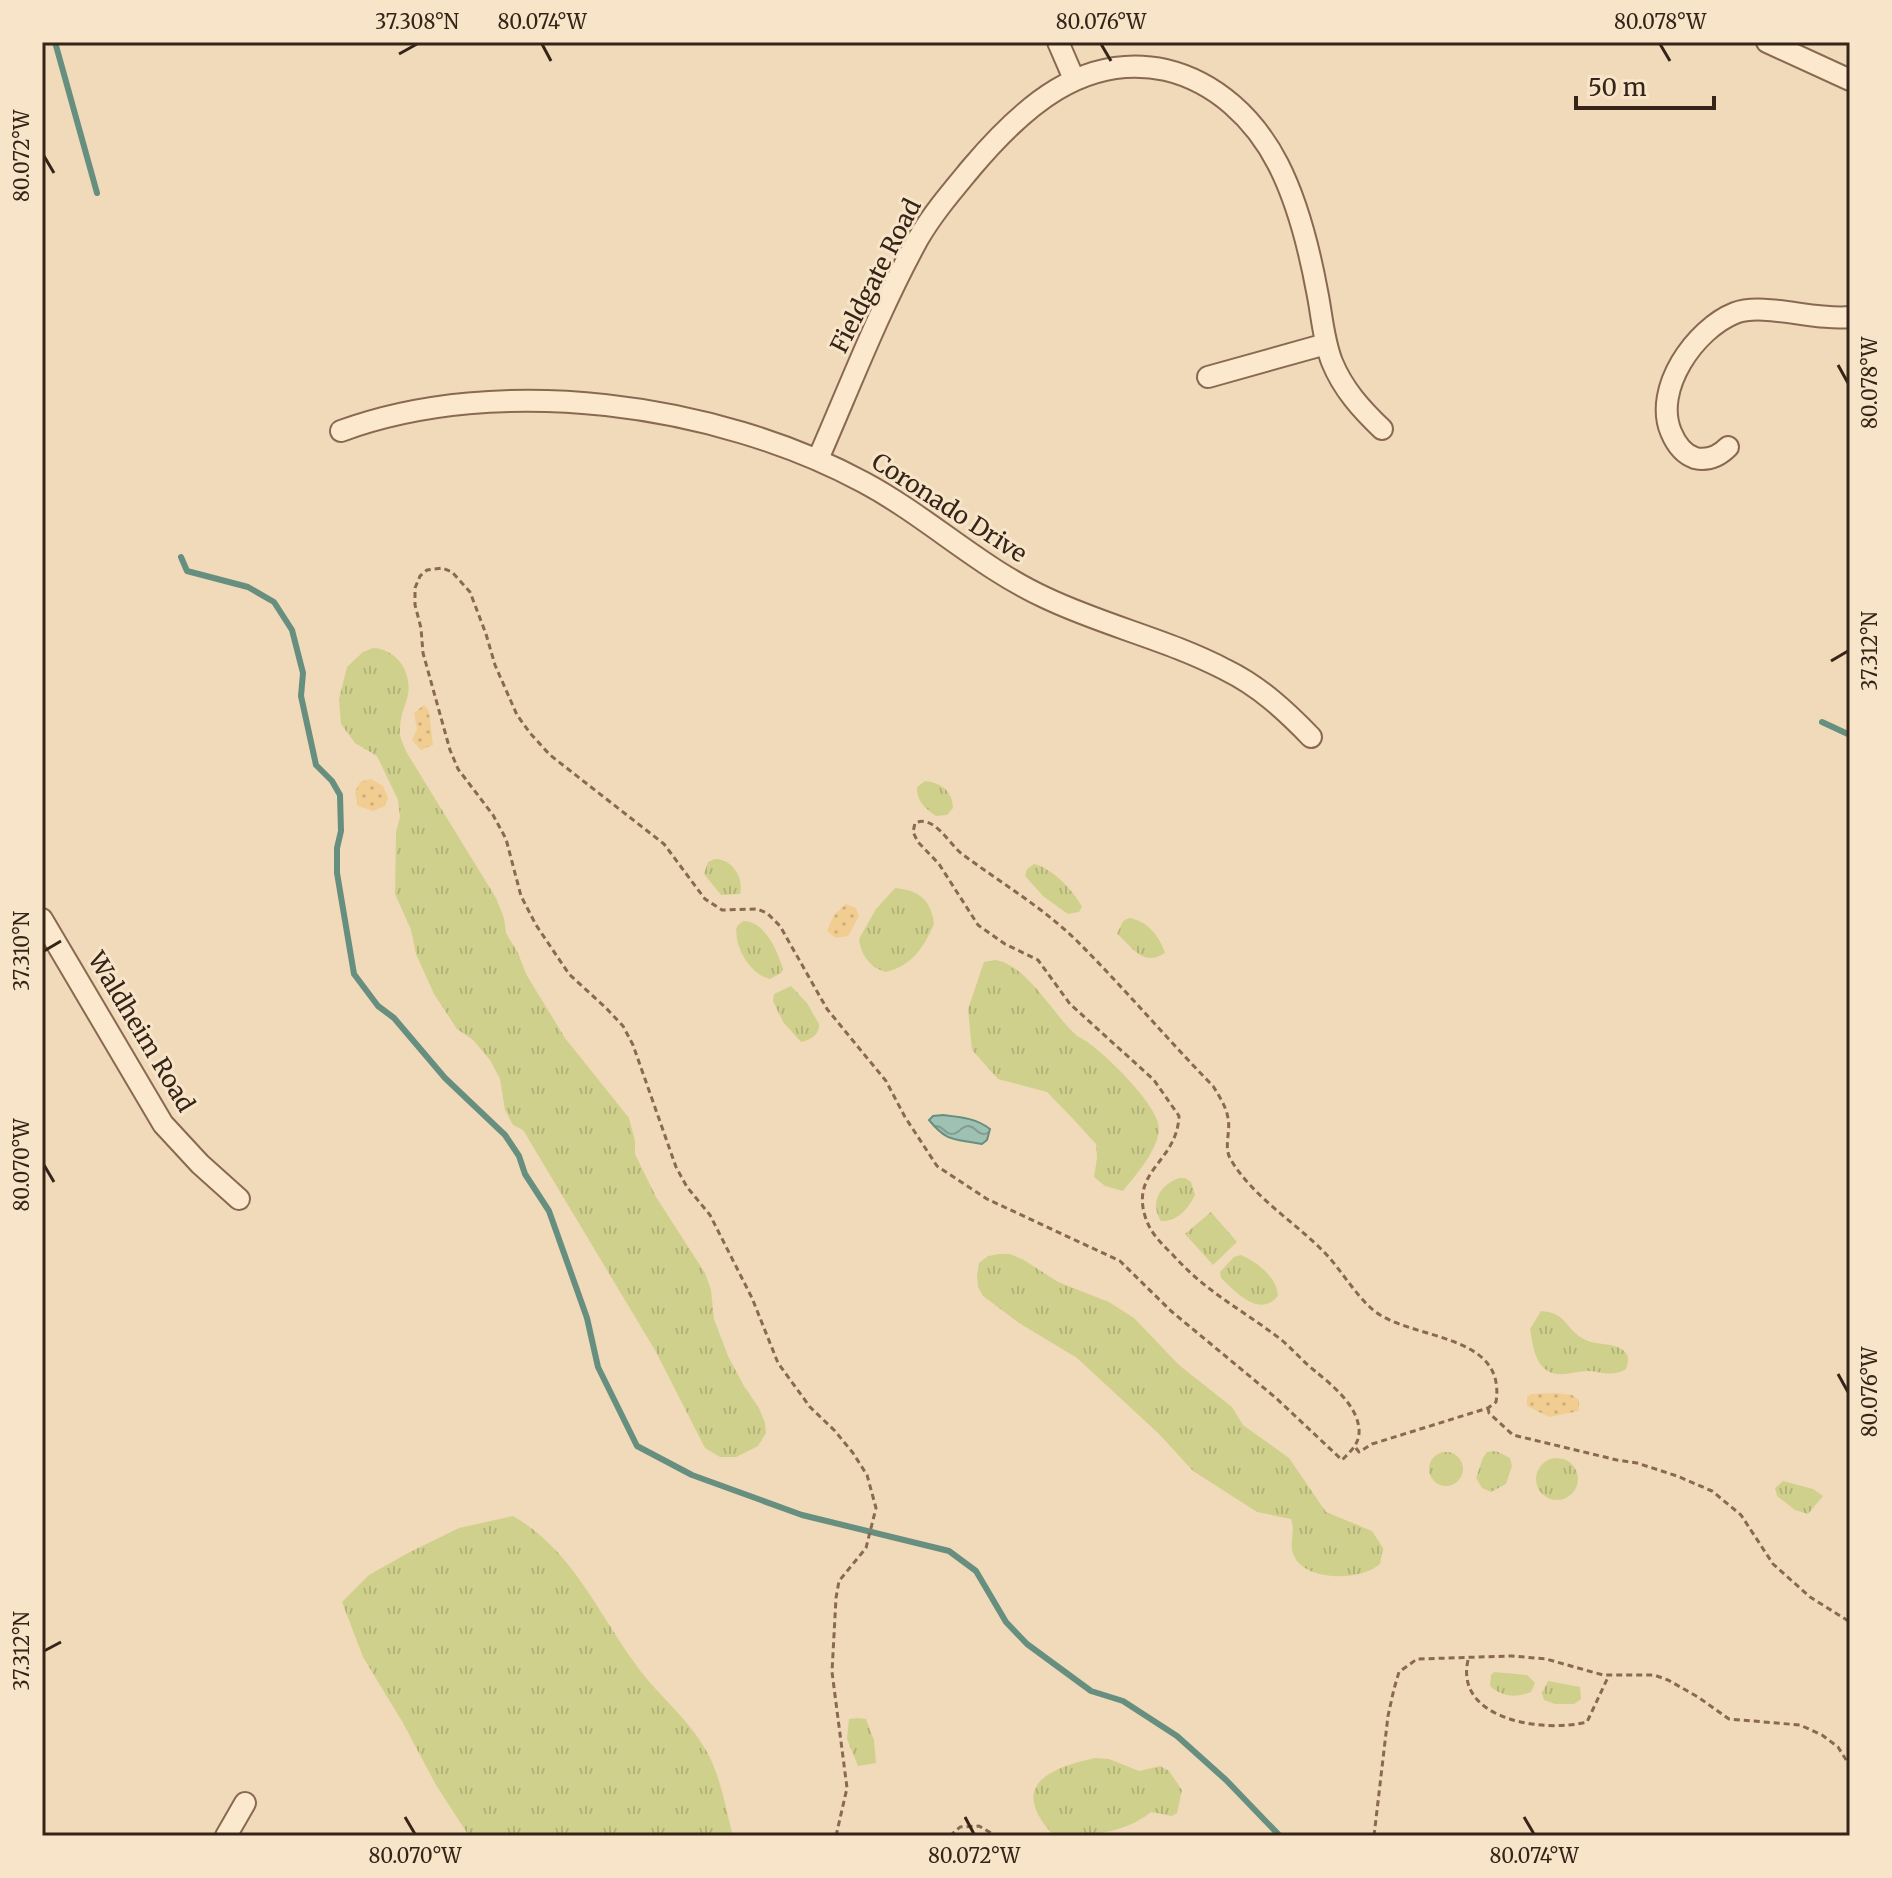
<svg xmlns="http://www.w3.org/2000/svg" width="1892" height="1878" viewBox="0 0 1892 1878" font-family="Merriweather,serif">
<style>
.grass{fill:url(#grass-tufts)}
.sand{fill:url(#sand-dots)}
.water{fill:url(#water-waves);stroke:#668f80;stroke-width:2}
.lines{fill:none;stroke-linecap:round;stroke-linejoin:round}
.stream{stroke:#668f80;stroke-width:6}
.minor-casing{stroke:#896952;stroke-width:24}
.path{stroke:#896952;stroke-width:3;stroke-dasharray:6 4;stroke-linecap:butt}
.minor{stroke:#fce8cc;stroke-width:20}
.ticks{fill:none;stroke:#362419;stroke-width:3}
.labels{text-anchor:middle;stroke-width:6;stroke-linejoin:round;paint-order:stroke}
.street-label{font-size:24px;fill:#362419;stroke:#f8e5c9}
.neatline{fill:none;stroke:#362419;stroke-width:3}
.ticks-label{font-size:20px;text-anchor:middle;fill:#362419}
</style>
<defs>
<pattern id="grass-tufts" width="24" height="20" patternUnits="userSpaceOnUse" patternTransform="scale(2)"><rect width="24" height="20" fill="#d0d08d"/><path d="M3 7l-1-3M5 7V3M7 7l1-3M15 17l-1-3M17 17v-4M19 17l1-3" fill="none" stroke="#b3b279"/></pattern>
<pattern id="sand-dots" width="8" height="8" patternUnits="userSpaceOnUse" patternTransform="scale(2)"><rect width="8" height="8" fill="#f1cd92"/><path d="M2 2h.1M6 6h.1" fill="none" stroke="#cfb07d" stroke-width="1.8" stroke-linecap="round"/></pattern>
<pattern id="water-waves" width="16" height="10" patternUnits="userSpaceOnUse" patternTransform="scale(2)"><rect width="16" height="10" fill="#9ec1b3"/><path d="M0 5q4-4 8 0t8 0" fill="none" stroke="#829d91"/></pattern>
</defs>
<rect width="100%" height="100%" fill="#f1dab9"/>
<g class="grass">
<path d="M373 648C398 649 414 675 407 699 404 708 400 718 400 729 399 737 404 746 407 753L496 898 504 918 506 933 518 953 526 974 565 1038 629 1118 635 1141V1154L656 1197 705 1273 711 1290 714 1319 728 1356 744 1386 759 1408 765 1423 766 1433 758 1446 736 1457H720L705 1448 656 1352 523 1130 513 1125 505 1110 500 1079 490 1060 473 1040 457 1029 434 994 416 954 411 930 395 894 396 832 400 817 398 800 377 756 355 743 341 724 339 699 347 667 363 652Z"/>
<path d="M925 781C942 783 952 791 953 808L947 815 936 816C925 809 916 800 917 787Z"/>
<path d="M715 859C733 859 744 879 740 894L721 895 704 874 708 862Z"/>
<path d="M1034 864C1053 869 1073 890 1082 907L1079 912 1068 914 1044 897 1025 876 1027 869Z"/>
<path d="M895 888C919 890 931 900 934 924 923 948 913 965 886 972 870 968 861 955 859 939L876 909Z"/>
<path d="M1129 918C1146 920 1160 936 1165 953 1142 967 1134 948 1117 934L1123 921Z"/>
<path d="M743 921C765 921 777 950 783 969L781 973 770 979C750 975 733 945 737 926Z"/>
<path d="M995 960C1026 964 1052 1013 1075 1034 1079 1038 1086 1040 1090 1044 1110 1059 1151 1099 1158 1123 1164 1144 1135 1176 1123 1191L1105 1186 1094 1177 1097 1158 1096 1144 1075 1121 1047 1092 998 1079 972 1050 968 1009 984 962Z"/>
<path d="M791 986 807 1003 819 1024C820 1035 810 1040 801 1042L783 1022 773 1001 774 994Z"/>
<path d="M1179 1178H1185L1191 1182 1195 1195C1188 1209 1177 1222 1161 1221 1149 1202 1160 1185 1179 1178Z"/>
<path d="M1211 1212 1237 1242 1213 1265 1185 1234Z"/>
<path d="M999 1254H1010L1024 1260 1058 1282 1109 1302 1134 1318 1179 1365 1232 1407 1243 1425 1289 1458 1326 1512 1372 1531 1383 1548 1380 1564C1361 1581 1306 1582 1294 1556 1288 1543 1296 1532 1291 1519L1257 1512 1193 1471 1159 1434 1077 1358 1019 1323 983 1296 978 1287 977 1276 979 1263 988 1256Z"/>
<path d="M1241 1255C1257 1262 1277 1277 1278 1296 1259 1318 1237 1293 1221 1278L1220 1272 1234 1257Z"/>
<path d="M1541 1311C1567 1313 1564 1327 1582 1338 1594 1346 1615 1342 1624 1351 1630 1356 1628 1363 1626 1369 1614 1377 1601 1372 1589 1371 1578 1371 1567 1375 1557 1374 1535 1371 1533 1346 1530 1329Z"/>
<path d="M1496 1451 1510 1458 1512 1466 1506 1484 1491 1492 1482 1488 1476 1478 1483 1458 1487 1452Z"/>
<circle cx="1446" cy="1469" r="17"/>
<circle cx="1557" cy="1479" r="21"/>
<path d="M1783 1481 1813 1489 1823 1496 1808 1514 1795 1510 1777 1496 1775 1488Z"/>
<path d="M513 1516C572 1550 597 1611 636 1665 658 1696 690 1719 708 1754 721 1778 726 1810 733 1836H469L436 1785 403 1723 363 1657 342 1602 369 1575 408 1553 459 1528Z"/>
<path d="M1494 1672 1527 1675 1535 1683 1531 1692C1516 1698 1502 1697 1490 1686L1491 1675Z"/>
<path d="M1548 1681 1580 1687 1581 1699 1574 1704H1555L1544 1700 1542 1693Z"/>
<path d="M858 1718 866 1719 874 1740 876 1763 858 1766 847 1739 849 1719Z"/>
<path d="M1095 1758 1109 1759 1139 1771 1160 1766 1169 1771 1182 1790 1177 1813 1172 1816 1151 1812C1124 1834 1088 1836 1054 1836 1009 1787 1045 1769 1095 1758Z"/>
</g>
<g class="sand">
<path d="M424 705 429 711 433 745 421 750 412 740 417 729 414 713Z"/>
<path d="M371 779 383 786 388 798 385 806 373 811 358 806 355 792 360 782Z"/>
<path d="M846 904 856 908 859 916 848 936 836 938 827 931 834 915Z"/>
<path d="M1555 1393 1572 1395 1579 1400V1411L1549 1417 1527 1406V1397L1531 1394Z"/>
</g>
<path class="water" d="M943 1115C960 1117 976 1118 990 1129L987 1140 982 1144C954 1138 949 1144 929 1120L933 1116Z"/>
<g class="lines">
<g class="stream">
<path d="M55 42 97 193"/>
<path d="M181 557 187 571 248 587 274 602 292 630 303 673 301 696 316 765 332 781 340 795 341 831 337 848V873L354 974 378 1006 394 1018 445 1078 505 1135 519 1156 525 1174 549 1211 587 1318 598 1367 637 1446 692 1475 802 1515 949 1551 976 1571 1006 1622 1027 1644 1091 1691 1123 1701 1177 1736 1226 1780 1280 1836"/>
<path d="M1822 722 1850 735"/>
</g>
<g class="minor-casing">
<g id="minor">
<path d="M1058 42 1074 79"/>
<path d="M1767 42 1850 80"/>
<path d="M1208 377 1326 344"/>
<path d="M341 431C499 373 716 403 863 482 927 516 980 568 1046 598 1105 626 1169 640 1226 670 1259 686 1286 711 1311 737"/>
<path d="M1728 447C1719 456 1708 461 1695 458 1683 454 1676 444 1671 432 1653 389 1695 329 1735 313 1763 302 1816 321 1850 317"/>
<path d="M818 459C850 386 879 310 918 239 933 213 953 190 972 167 1022 108 1083 52 1166 70 1216 82 1255 119 1278 164 1298 203 1309 248 1317 291 1322 315 1323 339 1332 362 1343 389 1361 409 1382 429"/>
<path d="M42 919 163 1124 200 1164 239 1199"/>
<path d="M226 1836 245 1803"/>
</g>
</g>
<g class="path">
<path d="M1488 1408 1489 1413 1513 1435 1617 1460 1637 1463 1677 1476 1712 1491 1741 1515 1773 1564 1791 1580 1810 1597 1850 1622"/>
<path d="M1468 1660C1454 1721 1546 1733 1587 1722L1609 1675"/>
<path d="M836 1836 847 1788 832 1672 836 1598 839 1581 866 1548 876 1508 867 1475 853 1453 835 1431 810 1407 778 1363 752 1298 710 1215 687 1187 676 1167 633 1045 623 1026 606 1008 569 974 536 925 521 896 506 839 493 815 458 769 450 750 423 653 421 628 415 605V588L420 576 427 570 442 568 452 572 470 592 486 634 495 665 517 715 530 733 550 755 664 844 705 899 722 910 757 909 767 913 780 926 827 1009 886 1081 905 1117 937 1166 987 1199 1120 1261 1171 1311 1276 1398 1342 1460C1352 1450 1360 1443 1359 1429 1357 1405 1332 1385 1315 1371 1302 1361 1292 1348 1279 1338 1241 1309 1206 1292 1173 1255 1161 1243 1150 1233 1145 1216 1131 1170 1177 1162 1179 1116L1154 1080 1070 1004 1038 960 1005 944 978 925 939 864 918 842 913 832 915 823C934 814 949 844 962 854 1001 883 1044 908 1079 943 1125 989 1167 1039 1213 1086 1219 1096 1226 1106 1228 1118 1231 1132 1223 1147 1231 1160 1253 1197 1295 1222 1325 1253 1342 1271 1354 1293 1372 1309 1408 1341 1507 1331 1496 1402L1488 1408 1372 1444 1359 1452 1355 1447"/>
<path d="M950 1836 960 1827 979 1826 996 1836"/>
<path d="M1374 1836 1388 1716 1394 1689 1399 1672 1417 1659 1512 1656 1546 1659 1603 1675H1654L1668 1680 1698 1697 1729 1719 1800 1725 1822 1735 1838 1747 1850 1766"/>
</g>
<use href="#minor" class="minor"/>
</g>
<path class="ticks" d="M542 44 551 61M1101 44 1111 61M1660 44 1670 61M399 54 417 44M44 156 54 173M1838 365 1848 383M1831 661 1848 651M44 951 61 941M44 1165 54 1182M1838 1374 1848 1392M44 1651 61 1642M405 1817 415 1834M965 1817 974 1834M1524 1817 1534 1834"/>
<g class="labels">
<g class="street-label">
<text transform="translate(876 276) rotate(-63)" y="8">Fieldgate Road</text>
<text transform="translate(949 508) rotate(33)" y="8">Coronado Drive</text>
<text transform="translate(141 1032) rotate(59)" y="8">Waldheim Road</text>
</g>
</g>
<rect width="1892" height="1878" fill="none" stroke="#f8e5c9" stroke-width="88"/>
<path d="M1576 96v12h138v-12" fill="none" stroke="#362419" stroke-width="4"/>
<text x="1588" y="96" font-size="24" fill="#362419" stroke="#f8e5c9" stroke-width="6" paint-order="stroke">50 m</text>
<rect x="44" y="44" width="1804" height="1790" class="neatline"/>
<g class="ticks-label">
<text x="417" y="29">37.308°N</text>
<text x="542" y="29">80.074°W</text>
<text x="1101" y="29">80.076°W</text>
<text x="1660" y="29">80.078°W</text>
<text transform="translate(22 156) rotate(-90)" y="7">80.072°W</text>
<text transform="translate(1870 383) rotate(-90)" y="7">80.078°W</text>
<text transform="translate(1870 651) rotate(-90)" y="7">37.312°N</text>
<text transform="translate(22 951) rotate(-90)" y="7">37.310°N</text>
<text transform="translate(22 1165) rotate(-90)" y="7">80.070°W</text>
<text transform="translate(1870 1392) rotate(-90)" y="7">80.076°W</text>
<text transform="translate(22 1651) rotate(-90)" y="7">37.312°N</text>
<text x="415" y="1863">80.070°W</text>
<text x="974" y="1863">80.072°W</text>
<text x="1534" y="1863">80.074°W</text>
</g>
</svg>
